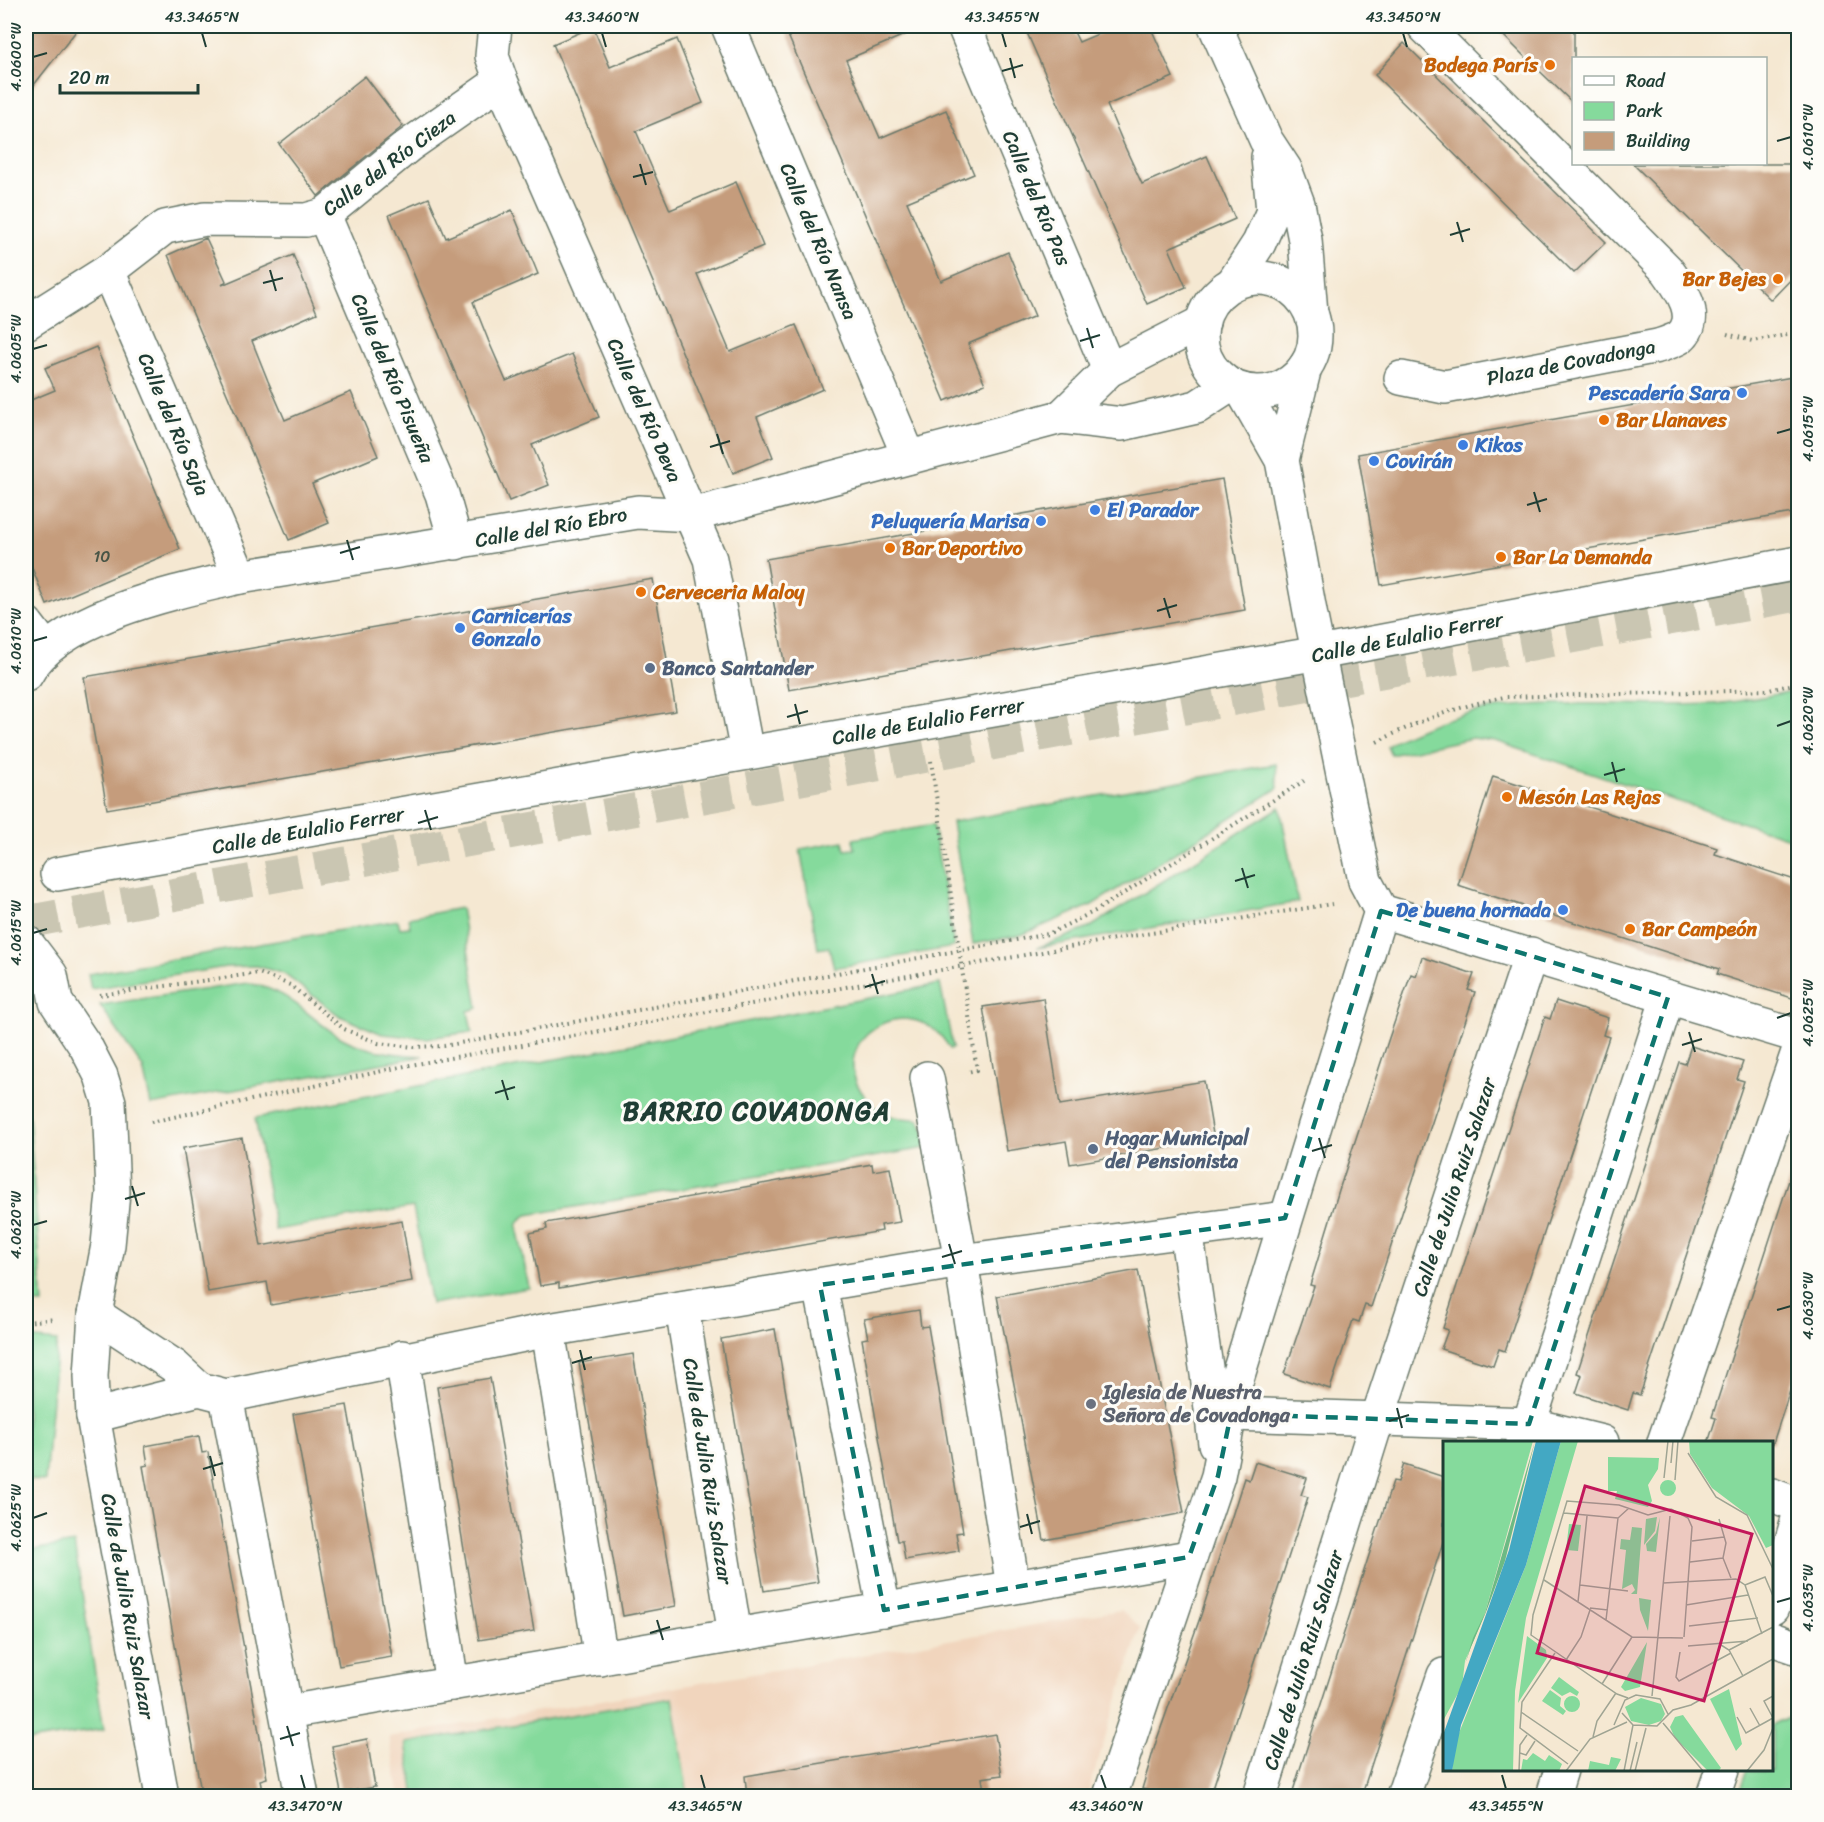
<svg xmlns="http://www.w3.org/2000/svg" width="1824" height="1822" viewBox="0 0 1824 1822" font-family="Sriracha,sans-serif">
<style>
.built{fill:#f1d5bd}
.green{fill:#85da9c;stroke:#528c68;stroke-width:1.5}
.building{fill:#c59c7b}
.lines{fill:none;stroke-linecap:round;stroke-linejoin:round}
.primary-tunnel{stroke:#cac6b2;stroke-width:33;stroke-dasharray:33 16;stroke-linecap:butt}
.street-casing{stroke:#6a796b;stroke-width:36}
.path{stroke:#6a796b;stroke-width:4;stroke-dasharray:1.5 4.5;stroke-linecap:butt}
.street{stroke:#fff;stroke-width:33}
.marked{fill:none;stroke:#0f766e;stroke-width:4.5;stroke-dasharray:12 8;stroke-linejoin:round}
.ticks{fill:none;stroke:#1f3d34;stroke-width:2}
.food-dot{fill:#e8710a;stroke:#fdfcf7;stroke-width:2}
.shop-dot{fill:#3f7fe0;stroke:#fdfcf7;stroke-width:2}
.service-dot{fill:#5c6f8a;stroke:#fdfcf7;stroke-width:2}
.worship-dot{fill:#6b7280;stroke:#fdfcf7;stroke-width:2}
.labels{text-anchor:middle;stroke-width:6;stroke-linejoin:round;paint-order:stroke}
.number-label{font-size:16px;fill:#485546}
.food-label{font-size:20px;font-weight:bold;fill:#c56008;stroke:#fdfcf7;text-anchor:start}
.street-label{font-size:20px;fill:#1f3d34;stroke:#fdfcf7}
.shop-label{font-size:20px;font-weight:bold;fill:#366cbe;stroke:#fdfcf7;text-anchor:start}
.service-label{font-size:20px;font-weight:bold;fill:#4e5e75;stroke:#fdfcf7;text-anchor:start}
.worship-label{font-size:20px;font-weight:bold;fill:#5b616d;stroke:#fdfcf7;text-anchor:start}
.district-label{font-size:26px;font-weight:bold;letter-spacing:1.5px;fill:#1f3d34;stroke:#fdfcf7}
.inset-road{fill:none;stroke:#9fa493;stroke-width:1.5}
.view{fill:#c2185b;fill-opacity:0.15;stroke:#c2185b;stroke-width:3}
.inset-edge{fill:none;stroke:#1f3d34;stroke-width:3}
.neatline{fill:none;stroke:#1f3d34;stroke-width:2}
.ticks-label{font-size:15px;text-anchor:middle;fill:#1f3d34}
</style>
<rect width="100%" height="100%" fill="#fdfcf7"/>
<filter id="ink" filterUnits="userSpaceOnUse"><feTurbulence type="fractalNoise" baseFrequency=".0167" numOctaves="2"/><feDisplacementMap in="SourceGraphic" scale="12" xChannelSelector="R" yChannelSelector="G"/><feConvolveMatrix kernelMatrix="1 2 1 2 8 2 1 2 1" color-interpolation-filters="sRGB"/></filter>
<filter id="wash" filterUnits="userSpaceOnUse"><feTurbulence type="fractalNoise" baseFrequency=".008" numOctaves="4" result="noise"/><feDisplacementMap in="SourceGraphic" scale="24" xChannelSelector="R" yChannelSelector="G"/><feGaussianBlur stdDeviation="1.35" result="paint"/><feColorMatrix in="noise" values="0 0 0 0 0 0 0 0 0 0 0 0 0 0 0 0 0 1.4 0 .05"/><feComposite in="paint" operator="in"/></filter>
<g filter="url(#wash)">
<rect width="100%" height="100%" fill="#f5e8d2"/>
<path class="built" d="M1121 1610 1140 1628 1087 1796H400L389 1737Z"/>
<g class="green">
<path d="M1798 690V841L1495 741 1473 738 1395 754H1391L1387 747C1393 739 1406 735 1415 731 1508 689 1613 709 1713 704 1742 702 1770 695 1798 690Z"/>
<path d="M1276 764 1278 788 1092 905 1021 935 973 944 952 822Z"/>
<path d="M1280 807 1298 902 1037 948 1089 928Z"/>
<path d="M933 825 954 947 834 968 829 947 818 949 800 849 843 841 845 850 855 849 853 839Z"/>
<path d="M461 908 478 1008 468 1011 472 1032 426 1038 382 1034 340 1016 284 974 257 966 226 967 91 989 88 974 398 920 400 928 410 927 408 918Z"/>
<path d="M248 983C295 992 305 1017 342 1038 366 1051 396 1055 423 1056L151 1105 143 1068 100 1005Z"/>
<path d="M940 984 953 1048 950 1049C914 985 826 1036 861 1091 867 1100 876 1111 888 1115 897 1119 909 1118 919 1120L932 1147 527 1215 520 1220 517 1226 529 1288 431 1304 413 1207 275 1230 255 1118Z"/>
<path d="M26 1116 29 1117 43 1304 27 1303 26 1316Z"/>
<path d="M26 1338 57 1341 45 1481 26 1480Z"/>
<path d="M74 1543 104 1729 27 1741 26 1551Z"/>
<path d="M672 1698 688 1796H415L406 1743Z"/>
<path d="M1798 1713V1796H1738L1747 1770H1772V1726Z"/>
</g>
<g id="blocks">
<g class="building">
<path d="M26 26H80L26 95Z"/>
<path d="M784 26H925L846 60 880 138 946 110 974 174 907 202 941 281 1008 252 1035 316 968 344 985 384 945 401Z"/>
<path d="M1024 26H1071L1079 42 1117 26H1150L1173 77 1107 105 1124 145 1142 184 1207 156 1235 219 1169 248 1186 287 1147 304Z"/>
<path d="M1494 26H1574V104L1525 57Z"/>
<path d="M593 27 610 67 677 39 703 103 636 131 670 210 736 182 763 246 697 274 730 352 796 325 823 389 757 417 773 457 733 473 553 44Z"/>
<path d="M1404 43 1606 242 1574 273 1375 75Z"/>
<path d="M365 76 403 126 318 196 279 144Z"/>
<path d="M1633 164H1798V272L1771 300Z"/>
<path d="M429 198 446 238 512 210 538 274 473 302 489 342 506 381 572 354 599 417 532 445 549 485 509 501 389 215Z"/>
<path d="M206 238 226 281 222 285 293 255 317 313 252 341 268 381 285 420 351 392 378 456 312 484 329 523 289 540 168 255Z"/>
<path d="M96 347 180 549 47 605 26 553V402L55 390 45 368Z"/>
<path d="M1798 376V512L1381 585 1358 454Z"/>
<path d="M1222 479 1245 610 789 690 766 559Z"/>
<path d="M653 579 676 711 107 809 84 677Z"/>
<path d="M1493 776 1717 848 1715 854 1798 881V1000L1717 974 1719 969 1458 885Z"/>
<path d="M1422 957 1474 974 1468 990 1475 992 1371 1307 1365 1305 1359 1322 1353 1320 1330 1389 1284 1374 1314 1286 1310 1285 1339 1190 1389 1038 1411 974 1416 976Z"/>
<path d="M1043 998 1060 1105 1204 1081 1214 1140 1070 1164 1066 1141 1007 1151 983 1007Z"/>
<path d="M1556 1001 1608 1018 1603 1035 1609 1037 1505 1351 1499 1349 1493 1366 1441 1349 1448 1330 1443 1328 1545 1017 1550 1019Z"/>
<path d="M1691 1046 1743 1062 1737 1079 1744 1081 1640 1395 1633 1393 1628 1410 1576 1393 1582 1375 1577 1373 1679 1062 1685 1064Z"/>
<path d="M242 1138 261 1246 402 1221 412 1281 271 1305 267 1282 208 1292 183 1148Z"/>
<path d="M872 1164 873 1171 890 1168 900 1222 881 1225 882 1231 559 1288V1283L540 1286 530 1233 547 1229 546 1223Z"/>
<path d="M1792 1171 1798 1172V1366L1773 1443H1708L1716 1418 1712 1417Z"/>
<path d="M1138 1270 1184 1513 1044 1540 997 1296Z"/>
<path d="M919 1310 921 1327 928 1326 963 1532 956 1533 959 1551 905 1560 902 1541H897L862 1339 868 1338 864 1319Z"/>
<path d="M775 1329 818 1582 764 1591 721 1339Z"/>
<path d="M633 1354 676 1606 623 1616 579 1363Z"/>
<path d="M490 1378 534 1631 479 1640 437 1387Z"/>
<path d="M347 1405 392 1657 339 1666 293 1414Z"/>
<path d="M199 1436 202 1453 208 1452 252 1692 267 1778 260 1780 263 1797H202L143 1466 148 1465 145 1446Z"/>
<path d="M1255 1462 1307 1478 1301 1495 1308 1497 1210 1797H1145L1147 1790 1142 1789 1156 1742 1201 1615 1244 1478 1249 1480Z"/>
<path d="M1404 1464 1444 1477V1539L1361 1797H1291L1393 1481 1398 1482Z"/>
<path d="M995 1734 1002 1775 982 1778 985 1797H747L745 1776Z"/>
<path d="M367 1739 375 1787 341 1793 332 1746Z"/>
</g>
</g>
</g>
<g filter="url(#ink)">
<use href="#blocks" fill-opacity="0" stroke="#6a796b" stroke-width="1.5"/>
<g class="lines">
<path class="primary-tunnel" d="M26 922 1798 595"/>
<g class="street-casing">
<g id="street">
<path d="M495 26 492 56 501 81 710 559 747 753"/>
<path d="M728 26 909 457"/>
<path d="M964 26 1109 370"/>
<path d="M1215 26 1266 140 1285 169 1298 204 1305 240 1311 313"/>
<path d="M324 215 442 494 456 543"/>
<path d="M108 271 240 577"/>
<circle cx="1258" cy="335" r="57"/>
<path d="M1233 283 1259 243 1273 211 1268 157"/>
<path d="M26 323 108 271 165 227 205 219 306 220 324 215 408 146 501 81"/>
<path d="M1401 378 1445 387 1658 346C1664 344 1674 341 1680 337 1702 317 1680 288 1667 270L1424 26"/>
<path d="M1061 417 1109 370 1203 322"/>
<path d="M1282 460 1305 367"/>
<path d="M26 623 46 649"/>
<path d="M26 675C56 616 179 591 240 577L638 512 692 515 1061 417 1122 424 1197 407 1231 385"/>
<path d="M57 874 1319 653 1798 563"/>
<path d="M1381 911 1798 1036"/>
<path d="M26 942 51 975 56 1002 86 1047 101 1076 109 1102 113 1193 108 1245 95 1314 91 1376 93 1416 162 1796"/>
<path d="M927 1078 961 1261 1013 1587"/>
<path d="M1186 1230 1207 1374 1215 1444"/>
<path d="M820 1285 884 1610"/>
<path d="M682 1308 735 1635"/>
<path d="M95 1314 174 1366 199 1389"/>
<path d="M548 1330 601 1659"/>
<path d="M402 1357 452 1684"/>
<path d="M226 1396 302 1796"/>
<path d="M1231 1414 1529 1424 1602 1442"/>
<path d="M93 1416 199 1389 226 1396 548 1330 961 1261 1285 1218"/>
<path d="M1523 1442 1668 997"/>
<path d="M1664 1442 1798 1052"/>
<path d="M1772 1495 1798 1505"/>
<path d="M1772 1608 1798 1519"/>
<path d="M1772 1639 1798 1648"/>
<path d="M288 1712 1189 1557"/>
<path d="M1110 1796 1218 1476 1236 1382 1381 911 1365 881 1311 617 1282 460 1242 390"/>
<path d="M1260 1796 1377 1420 1531 954"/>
<path d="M1403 1796 1444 1675"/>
<path d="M1553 1796 1561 1770"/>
<path d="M1713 1796 1722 1770"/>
</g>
</g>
<g class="path">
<path d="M1727 334 1752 341 1798 333"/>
<path d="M1377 742C1421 720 1456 707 1504 697L1769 690 1798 683"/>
<path d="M931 761 977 1070 967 1072"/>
<path d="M100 995 259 973 290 985 344 1029 378 1043 414 1047 444 1046 1048 934 1095 911 1304 781"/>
<path d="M151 1122 405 1066 1120 938 1332 904"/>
<path d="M26 1322 55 1319"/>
</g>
<use href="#street" class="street"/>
</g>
</g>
<path class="marked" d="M1381 911 1668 997 1529 1424 1231 1414 1218 1476 1189 1557 884 1610 820 1285 1285 1218Z"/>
<path class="ticks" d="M202 33 206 47M602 33 606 47M1002 33 1006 47M1403 33 1407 47M33 57 47 53M1010 58 1015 78M1002 71 1023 65M1777 141 1791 137M640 164 646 185M633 177 653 172M1457 222 1463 242M1450 235 1470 229M270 270 276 291M263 283 283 278M1087 328 1093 348M1080 341 1100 335M33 349 47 345M1777 433 1791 429M717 434 723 454M710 447 730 441M1534 492 1540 512M1527 505 1547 499M347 540 353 560M340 553 360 547M1164 598 1170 618M1157 611 1177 605M33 641 47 637M795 704 800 724M787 717 808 711M1777 726 1791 721M1612 762 1617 782M1604 775 1625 769M425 810 431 830M418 823 438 817M1242 868 1248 888M1235 881 1255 875M33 933 47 929M872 974 878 994M865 987 885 981M1777 1018 1791 1013M1689 1032 1695 1052M1682 1045 1702 1039M502 1080 508 1100M495 1093 515 1087M1319 1138 1325 1158M1312 1151 1332 1145M132 1186 138 1206M125 1199 145 1193M33 1225 47 1221M949 1244 955 1264M942 1257 962 1251M1777 1310 1791 1306M580 1350 585 1370M572 1363 592 1357M1397 1408 1402 1428M1389 1421 1409 1415M210 1456 215 1476M203 1469 223 1463M1027 1514 1032 1534M33 1518 47 1513M1020 1527 1040 1521M1777 1602 1791 1598M657 1620 663 1640M650 1633 670 1627M287 1726 293 1746M280 1739 300 1733M301 1775 305 1789M701 1775 705 1789M1101 1775 1106 1789M1502 1775 1506 1789"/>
<g class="food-dot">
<circle cx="1550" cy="65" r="6"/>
<circle cx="1778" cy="279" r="6"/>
<circle cx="1604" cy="420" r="6"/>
<circle cx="890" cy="548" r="6"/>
<circle cx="1501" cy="557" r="6"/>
<circle cx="641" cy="592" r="6"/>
<circle cx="1507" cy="797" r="6"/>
<circle cx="1630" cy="929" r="6"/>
</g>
<g class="shop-dot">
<circle cx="1742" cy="393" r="6"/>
<circle cx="1463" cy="445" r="6"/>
<circle cx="1374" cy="461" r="6"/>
<circle cx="1095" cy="510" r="6"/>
<circle cx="1041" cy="521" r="6"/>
<circle cx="460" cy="628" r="6"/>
<circle cx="1563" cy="910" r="6"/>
</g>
<g class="service-dot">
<circle cx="650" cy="668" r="6"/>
<circle cx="1093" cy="1149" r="6"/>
</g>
<circle class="worship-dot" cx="1091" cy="1404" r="6"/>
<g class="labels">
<g class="number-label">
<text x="102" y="562">10</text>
</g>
<g class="food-label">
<text x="1538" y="72" text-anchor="end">Bodega París</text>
<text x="1766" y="286" text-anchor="end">Bar Bejes</text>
<text x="1616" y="427">Bar Llanaves</text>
<text x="902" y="555">Bar Deportivo</text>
<text x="1513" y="564">Bar La Demanda</text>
<text x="653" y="599">Cerveceria Maloy</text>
<text x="1519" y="804">Mesón Las Rejas</text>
<text x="1642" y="936">Bar Campeón</text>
</g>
<g class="street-label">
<text transform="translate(389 163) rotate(-37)" y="7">Calle del Río Cieza</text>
<text transform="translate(1037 198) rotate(67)" y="7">Calle del Río Pas</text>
<text transform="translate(819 241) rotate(67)" y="7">Calle del Río Nansa</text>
<text transform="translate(1571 362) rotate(-11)" y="7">Plaza de Covadonga</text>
<text transform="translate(393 378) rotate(67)" y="7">Calle del Río Pisueña</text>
<text transform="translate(645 410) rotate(66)" y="7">Calle del Río Deva</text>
<text transform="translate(174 424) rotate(67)" y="7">Calle del Río Saja</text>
<text transform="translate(551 527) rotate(-10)" y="7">Calle del Río Ebro</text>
<text transform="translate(1407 637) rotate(-11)" y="7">Calle de Eulalio Ferrer</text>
<text transform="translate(928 721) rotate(-10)" y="7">Calle de Eulalio Ferrer</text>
<text transform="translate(308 830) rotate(-10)" y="7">Calle de Eulalio Ferrer</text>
<text transform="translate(1454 1187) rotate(-72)" y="7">Calle de Julio Ruiz Salazar</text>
<text transform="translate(708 1471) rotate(81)" y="7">Calle de Julio Ruiz Salazar</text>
<text transform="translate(128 1606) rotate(80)" y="7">Calle de Julio Ruiz Salazar</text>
<text transform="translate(1303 1660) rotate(-73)" y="7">Calle de Julio Ruiz Salazar</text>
</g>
<g class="shop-label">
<text x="1730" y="400" text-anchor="end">Pescadería Sara</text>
<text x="1475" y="452">Kikos</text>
<text x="1386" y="468">Covirán</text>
<text x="1107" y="517">El Parador</text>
<text x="1029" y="528" text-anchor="end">Peluquería Marisa</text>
<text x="472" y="623">Carnicerías<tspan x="472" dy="23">Gonzalo</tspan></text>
<text x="1551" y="917" text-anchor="end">De buena hornada</text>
</g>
<g class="service-label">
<text x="662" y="675">Banco Santander</text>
<text x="1105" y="1145">Hogar Municipal<tspan x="1105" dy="23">del Pensionista</tspan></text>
</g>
<g class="worship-label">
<text x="1103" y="1399">Iglesia de Nuestra<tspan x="1103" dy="23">Señora de Covadonga</tspan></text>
</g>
<g class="district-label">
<text x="757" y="1120">BARRIO COVADONGA</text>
</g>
</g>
<g transform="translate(1443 1441)">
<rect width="330" height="330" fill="#f5e8d2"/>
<path d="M0 0H90L42 172 22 220 19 245 0 280ZM118 0H135L83 177 72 250 70 330H9L12 302 83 124ZM246 0H330V104L323 107 306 75 269 47 247 13ZM165 16 216 17 215 28 205 44 209 60 205 66 172 58 174 50H165ZM217 47a8 8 0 1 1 16 0a8 8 0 1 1-16 0ZM214 76 212 90 201 104 203 78ZM217 76 213 111 204 110 203 103 213 92ZM126 83 138 84 135 110 123 109ZM189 86 199 87 194 153H188L192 149 189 143 179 148 183 109 177 108 178 98 187 99ZM196 157 208 159 205 190 197 169ZM84 195 103 209 104 217 75 262ZM204 201 197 246 182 250 178 246ZM116 236 136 251 134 255 127 251 119 255 108 247ZM286 248 299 303 293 310 267 258ZM107 249 118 257 117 265 123 270 120 274 99 260ZM121 263a8 8 0 1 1 16 0a8 8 0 1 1-16 0ZM198 257 218 263 222 273 218 280 206 284 188 280 182 266ZM240 274 278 327 275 330H265L232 297 227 286 232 276ZM90 312 102 320 106 314 115 320 119 323 116 330H78L80 318 84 319ZM168 316 178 318 172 330H145L147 320 166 324Z" fill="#85da9c"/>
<path d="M92 0 62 120 43 171 28 206 22 223 30 197 42 172Z" fill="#6cba84"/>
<path d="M93 0H118L83 124 18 284 9 330H0V294L66 109Z" fill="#43a8c3"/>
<path class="inset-road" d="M245 12 273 56 304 74 330 128M228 22 230 0M221 37 225 0M232 39 235 0M228 68 245 77 249 86 241 196M121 72 175 77M276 78 283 102 280 117 288 137M249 100 281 96M247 121 280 117M101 139 189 196 240 197M220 142 293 138 302 144 319 193M137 144 185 150M302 144 322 136 330 155M135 161 144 75M243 164 305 154M147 167 165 169M163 179 175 77 186 67M246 185 315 177M278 204 286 209 300 235M245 205 305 200M286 209 330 186M237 211 233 236 236 240 288 212M112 212 79 261 77 287 125 323M123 219 138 196 147 169M159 243 189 196M209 255 227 75M330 255 321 260 330 277M185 257 174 253 88 194 90 174 124 60 176 64 205 74 228 68M307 267 317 285M78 271 135 310M179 272 190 284 214 285 230 269 248 264 330 218M294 276 303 292 330 277M220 282 260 330M171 284 182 259 193 254 217 258 225 273M150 296 154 280 173 252M77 312 83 314 92 300M76 330 77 304 84 294M123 330 147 298 184 281M181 330 190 284M187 330 194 301M192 330 203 287M304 330 321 309 330 287"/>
<path class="view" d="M142 45 309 93 261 260 94 212Z"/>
<rect width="330" height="330" class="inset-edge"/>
</g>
<rect width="1824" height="1822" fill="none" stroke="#fdfcf7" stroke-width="66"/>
<rect x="1572" y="57" width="195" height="108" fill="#fdfcf7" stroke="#a4b0a9" stroke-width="1.5"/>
<rect x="1584" y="76" width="30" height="9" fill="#ffffff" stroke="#a4b0a9" stroke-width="1.5"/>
<text x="1626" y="87" font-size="18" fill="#1f3d34">Road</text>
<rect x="1584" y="102" width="30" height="18" fill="#85da9c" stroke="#a4b0a9" stroke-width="1.5"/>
<text x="1626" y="117" font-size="18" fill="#1f3d34">Park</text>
<rect x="1584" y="132" width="30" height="18" fill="#c59c7b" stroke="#a4b0a9" stroke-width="1.5"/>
<text x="1626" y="147" font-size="18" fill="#1f3d34">Building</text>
<path d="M60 84v9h138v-9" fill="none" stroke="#1f3d34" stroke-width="3"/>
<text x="69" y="84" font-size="18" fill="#1f3d34" stroke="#fdfcf7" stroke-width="4.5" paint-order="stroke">20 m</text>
<rect x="33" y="33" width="1758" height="1756" class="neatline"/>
<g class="ticks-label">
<text x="202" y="22">43.3465°N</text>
<text x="602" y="22">43.3460°N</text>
<text x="1002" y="22">43.3455°N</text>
<text x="1403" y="22">43.3450°N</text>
<text transform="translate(16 57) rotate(-90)" y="5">4.0600°W</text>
<text transform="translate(1808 137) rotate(-90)" y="5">4.0610°W</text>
<text transform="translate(16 349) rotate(-90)" y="5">4.0605°W</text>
<text transform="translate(1808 429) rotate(-90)" y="5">4.0615°W</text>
<text transform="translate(16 641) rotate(-90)" y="5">4.0610°W</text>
<text transform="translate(1808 721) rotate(-90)" y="5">4.0620°W</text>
<text transform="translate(16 933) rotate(-90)" y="5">4.0615°W</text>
<text transform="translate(1808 1013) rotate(-90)" y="5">4.0625°W</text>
<text transform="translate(16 1225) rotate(-90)" y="5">4.0620°W</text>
<text transform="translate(1808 1306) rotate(-90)" y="5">4.0630°W</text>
<text transform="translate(16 1518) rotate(-90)" y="5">4.0625°W</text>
<text transform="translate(1808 1598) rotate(-90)" y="5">4.0635°W</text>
<text x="305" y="1811">43.3470°N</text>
<text x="705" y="1811">43.3465°N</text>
<text x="1106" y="1811">43.3460°N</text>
<text x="1506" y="1811">43.3455°N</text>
</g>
</svg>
